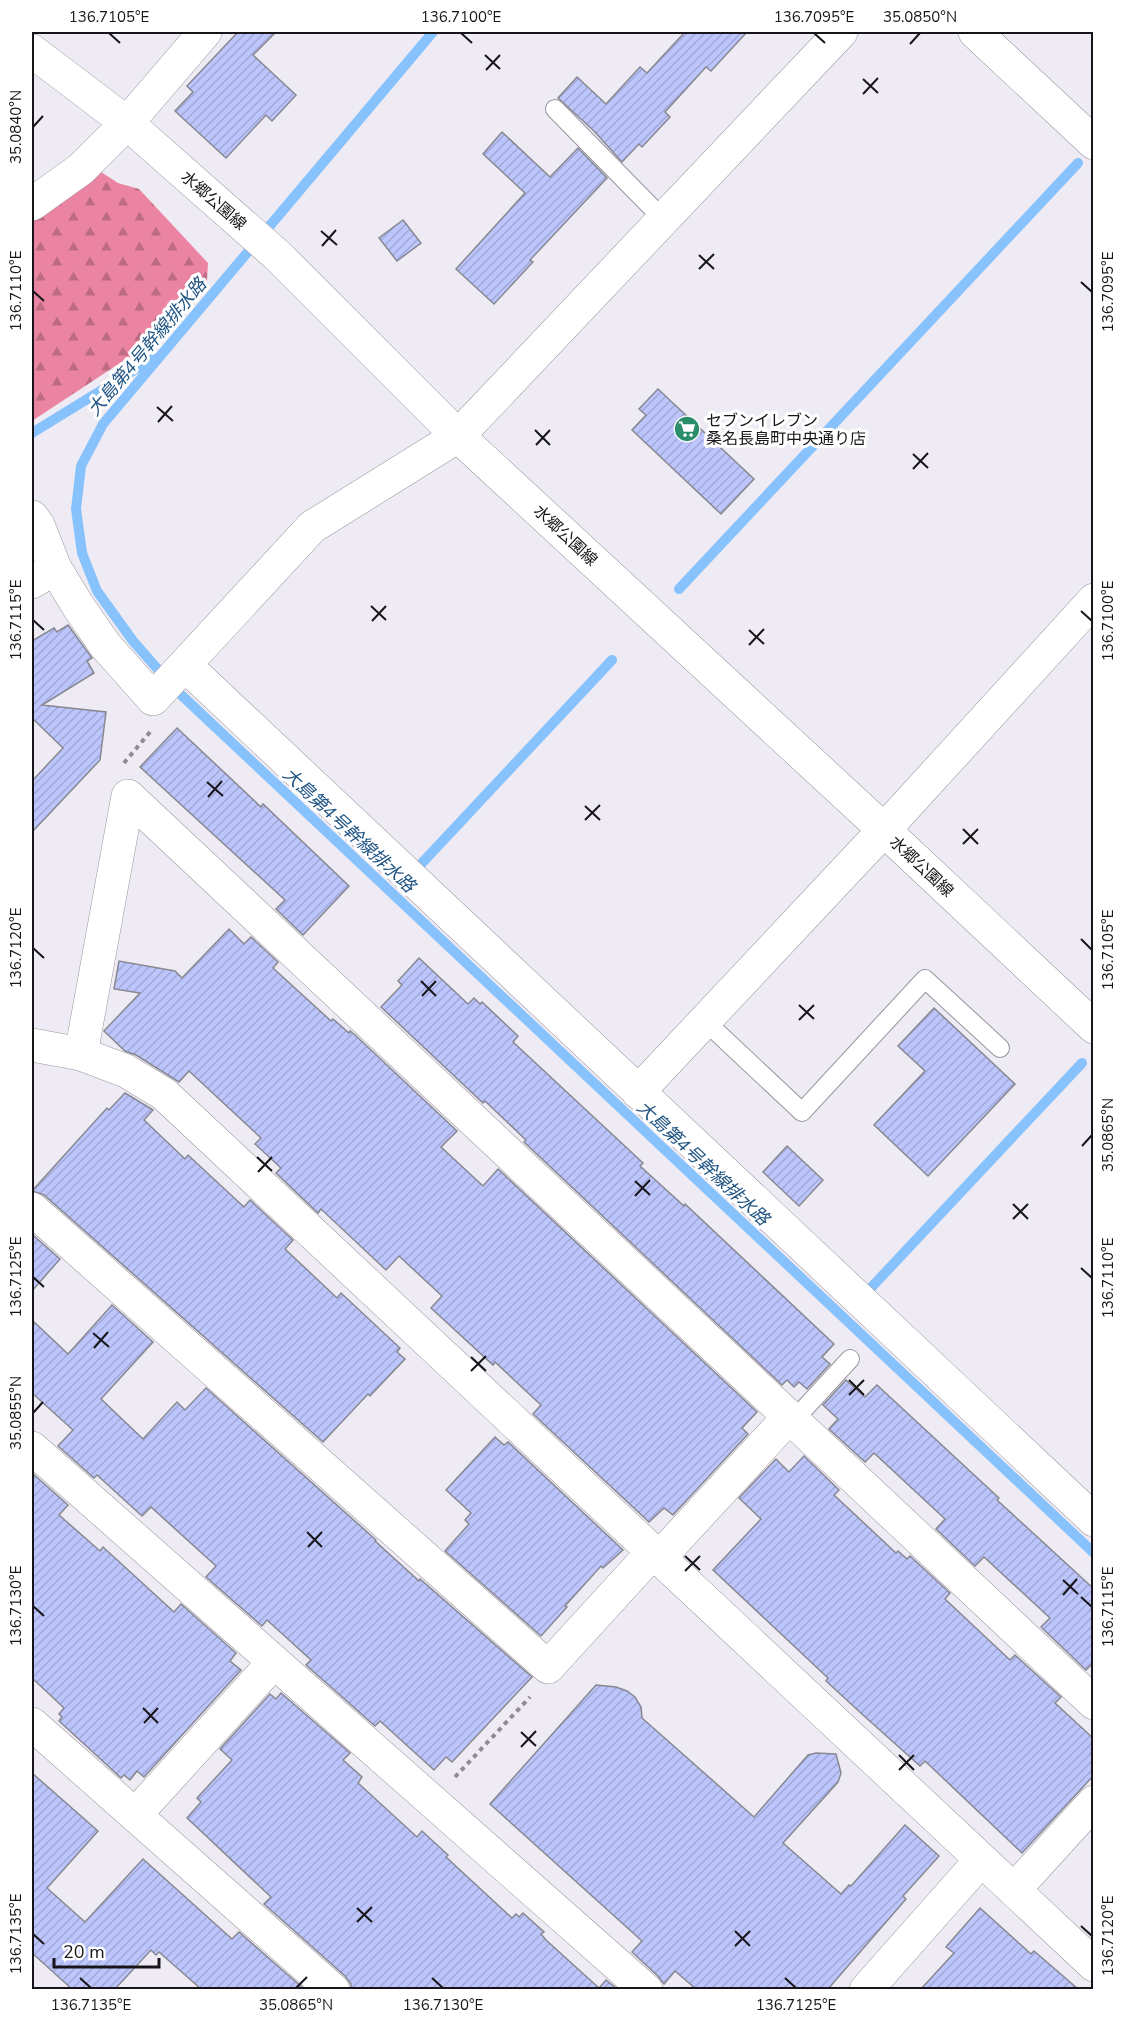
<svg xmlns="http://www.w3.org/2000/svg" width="1125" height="2021" viewBox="0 0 1125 2021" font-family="'Nunito Sans','Noto Sans JP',sans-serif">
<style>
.forest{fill:url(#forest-firs)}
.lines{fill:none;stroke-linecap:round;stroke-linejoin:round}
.stream{stroke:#87c2fc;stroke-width:10}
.building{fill:url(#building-hatch);stroke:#878891;stroke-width:1.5}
.lane-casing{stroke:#99959e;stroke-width:20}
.street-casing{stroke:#99959e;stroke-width:34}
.secondary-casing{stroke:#99959e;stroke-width:34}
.primary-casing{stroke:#99959e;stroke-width:34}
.path{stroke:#8e8b92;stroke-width:4;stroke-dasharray:4.5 4.5;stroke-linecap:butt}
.lane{stroke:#fff;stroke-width:18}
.street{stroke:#fff;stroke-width:33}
.secondary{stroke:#fff;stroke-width:33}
.primary{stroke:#fff;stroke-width:33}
.ticks{fill:none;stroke:#171519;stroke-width:2}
.labels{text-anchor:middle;stroke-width:6;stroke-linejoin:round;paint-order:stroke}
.street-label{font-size:16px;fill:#171519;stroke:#fff}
.poi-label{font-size:16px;fill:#171519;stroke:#fff;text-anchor:start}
.water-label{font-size:18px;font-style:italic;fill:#215584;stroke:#fff}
.neatline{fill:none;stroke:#171519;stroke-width:2}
.ticks-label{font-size:15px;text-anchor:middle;fill:#171519}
</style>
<defs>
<pattern id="forest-firs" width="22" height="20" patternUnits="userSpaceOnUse" patternTransform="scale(1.5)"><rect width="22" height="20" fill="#eb84a2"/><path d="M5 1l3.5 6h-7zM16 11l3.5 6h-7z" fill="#bd6b83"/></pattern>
<pattern id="building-hatch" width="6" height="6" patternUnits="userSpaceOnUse" patternTransform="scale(1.5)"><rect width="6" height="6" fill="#bcc5fc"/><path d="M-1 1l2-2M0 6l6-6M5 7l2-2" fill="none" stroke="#a1a8d7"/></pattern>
</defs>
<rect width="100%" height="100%" fill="#efebf4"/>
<path class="forest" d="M101 172 118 183 139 189 208 263 207 280 155 340 32 421V220Z"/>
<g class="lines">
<g class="stream">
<path d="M433 32 103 424 81 466 76 509 82 553 97 591 133 641 177 691 1094 1553"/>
<path d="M32 433 154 358"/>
<path d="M679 589 1078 163"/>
<path d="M422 863 612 660"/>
<path d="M867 1292 1082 1063"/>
</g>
</g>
<g class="building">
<path d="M238 32H276L253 55 296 95 272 121 266 115 226 158 175 111 193 92 187 86Z"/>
<path d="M683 32H747L711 71 706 67 665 112 670 117 642 147 639 144 622 162 594 131 558 98 577 77 606 104 640 67 647 73 684 33Z"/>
<path d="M502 132 550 177 578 148 607 178 530 260 533 262 494 304 456 269 525 193 483 154Z"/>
<path d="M403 220 421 243 397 261 379 238Z"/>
<path d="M658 389 754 479 721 514 632 430 646 415 639 409Z"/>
<path d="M68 625 92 658 87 661 94 673 42 705 106 712 100 760 32 832V781L63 748 32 718V641L54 628 57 632Z"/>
<path d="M177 728 261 807 263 804 349 886 303 935 276 909 285 900 140 767Z"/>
<path d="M229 929 244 944 251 937 278 962 273 968 331 1021 333 1019 349 1033 350 1031 355 1035 457 1131 441 1147 483 1186 498 1169 757 1412 742 1428 748 1434 673 1515 664 1508 649 1522 533 1414 541 1405 495 1362 493 1365 431 1308 442 1296 399 1256 386 1270 321 1209 318 1213 276 1173 281 1168 255 1144 261 1138 189 1071 179 1082 136 1055 125 1051 104 1031 140 993 114 989 119 961 175 971 182 978Z"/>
<path d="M419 958 468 1004 474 998 480 1004 482 1002 518 1036 513 1042 643 1163 640 1166 684 1206 685 1204 834 1344 822 1357 830 1364 807 1389 799 1382 794 1387 787 1380 782 1385 524 1142 526 1140 485 1101 483 1103 381 1007 402 985 398 981Z"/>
<path d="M934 1008 1015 1084 928 1176 874 1125 925 1071 898 1046Z"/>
<path d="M125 1093 153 1110 144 1120 185 1159 188 1155 244 1207 250 1200 293 1240 285 1249 337 1298 341 1293 400 1348 397 1352 405 1359 370 1396 368 1394 323 1442 44 1195 32 1191 107 1108 109 1110Z"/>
<path d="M787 1146 823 1180 799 1206 763 1172Z"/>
<path d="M34 1236 60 1259 32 1291V1239Z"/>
<path d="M112 1305 153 1342 101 1399 143 1439 177 1402 185 1410 206 1388 376 1540 375 1541 419 1581 420 1579 532 1677 452 1762 446 1757 434 1770 380 1721 375 1726 306 1665 311 1660 267 1620 262 1626 206 1577 216 1566 151 1507 142 1516 97 1475 94 1478 58 1446 73 1430 32 1393V1320L68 1354Z"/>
<path d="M846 1380 865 1397 877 1385 999 1498 997 1500 1094 1589V1662L1086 1670 1041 1627 1050 1618 984 1557 975 1566 936 1529 945 1519 874 1453 865 1462 829 1429 838 1419 823 1405Z"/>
<path d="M495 1437 504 1445 508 1442 623 1550 603 1568 601 1566 565 1606 567 1607 541 1636 445 1551 469 1524 465 1520 471 1513 446 1490Z"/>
<path d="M804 1456 839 1490 834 1495 896 1553 898 1551 907 1559 910 1556 950 1593 945 1599 1010 1660 1015 1655 1061 1697 1055 1703 1094 1739V1775L1022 1853 925 1761 920 1766 863 1715 826 1681 828 1678 713 1570 761 1519 739 1498 776 1459 789 1472Z"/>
<path d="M32 1473 68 1505 59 1515 100 1551 103 1547 174 1612 181 1604 236 1653 230 1661 241 1670 144 1777 137 1771 130 1780 124 1775 121 1778 107 1765 59 1721 62 1717 59 1714 64 1708 32 1678Z"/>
<path d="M596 1685 616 1687 627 1691 635 1697 641 1707 642 1718 754 1817 808 1755 816 1753 836 1754 841 1773 838 1782 783 1843 841 1894 849 1885 851 1886 905 1825 939 1856 903 1896 906 1899 828 1989H696L675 1971 664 1984 658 1976 632 1952 642 1941 490 1804Z"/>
<path d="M281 1693 350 1753 343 1760 362 1777 358 1783 417 1837 422 1831 448 1855 446 1857 512 1918 516 1914 519 1917 523 1913 544 1932 541 1934 546 1940 599 1988 606 1980 617 1989H351V1984L345 1976 264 1904 271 1897 187 1818 201 1802 197 1798 232 1760 220 1749 270 1694 276 1699Z"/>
<path d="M32 1773 98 1831 47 1888 85 1922 143 1859 232 1939 239 1932 304 1989H201L159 1952 156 1955 151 1950 115 1989H72L32 1953Z"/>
<path d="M980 1908 1031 1954 1034 1951 1078 1989H921L954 1953 946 1947Z"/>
</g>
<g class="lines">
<g class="lane-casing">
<g id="lane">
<path d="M555 109 664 220"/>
<path d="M705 1021 802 1112 925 979 1000 1048"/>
<path d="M793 1421 850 1359"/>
</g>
</g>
<g class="street-casing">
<g id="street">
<path d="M975 32 1094 143"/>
<path d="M32 204 81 169 127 123 205 32"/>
<path d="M32 517 38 525 55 568 78 606 105 645 153 699 312 527 458 436"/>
<path d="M32 582 55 568"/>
<path d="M185 665 1094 1520"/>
<path d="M32 1045 81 1054 126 1071 164 1094 1094 1965"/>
<path d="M81 1054 128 796 1094 1703"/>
<path d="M638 1092 884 830 1094 600"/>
<path d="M32 1209 548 1667 653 1552"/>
<path d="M32 1448 646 1990"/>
<path d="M659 1558 789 1417"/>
<path d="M32 1724 333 1990"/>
<path d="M135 1815 274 1662"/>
<path d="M1014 1890 1094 1802"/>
<path d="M866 1990 981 1860"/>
</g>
</g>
<g class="secondary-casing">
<path id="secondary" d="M458 436 841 32"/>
</g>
<g class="primary-casing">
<path id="primary" d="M32 51 127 123 278 256 458 436 884 830 1094 1027"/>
</g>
<g class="path">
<path d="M124 763 150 732"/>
<path d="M455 1777 530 1697"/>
</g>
<use href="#lane" class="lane"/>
<use href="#street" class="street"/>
<use href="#secondary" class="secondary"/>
<use href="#primary" class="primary"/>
</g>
<path class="ticks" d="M109 33 120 43M461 33 472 43M814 33 825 43M910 44 920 33M485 55 500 69M486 70 500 55M863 79 878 93M863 94 878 78M33 127 43 116M321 231 337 245M322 246 336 230M699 255 714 269M699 269 714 254M1081 282 1092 292M33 291 44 301M157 407 173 421M158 422 172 406M535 430 550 445M536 445 550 430M913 454 928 468M913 469 928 453M371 606 386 620M1081 611 1092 621M33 620 44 630M372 621 386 606M749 630 764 644M749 645 764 629M207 782 223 796M208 797 222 781M585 806 600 820M585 820 600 805M963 829 978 844M963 844 978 829M1081 939 1092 950M33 948 44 958M421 981 436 996M422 996 436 981M799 1005 814 1019M799 1020 814 1005M1082 1146 1092 1135M257 1157 272 1171M258 1172 272 1157M635 1181 650 1195M635 1196 650 1180M1013 1204 1028 1219M1013 1219 1028 1204M1081 1268 1092 1278M33 1277 44 1287M93 1333 109 1347M94 1348 108 1332M471 1357 486 1371M471 1371 486 1356M849 1380 864 1395M849 1395 864 1380M33 1413 43 1402M307 1532 322 1547M308 1547 322 1532M685 1556 700 1570M685 1571 700 1556M1063 1580 1078 1594M1063 1595 1077 1579M1081 1597 1092 1607M33 1606 44 1616M143 1708 158 1723M144 1723 158 1708M521 1732 536 1746M521 1747 536 1731M899 1755 914 1770M899 1770 914 1755M357 1908 372 1922M357 1922 372 1907M1081 1926 1092 1936M735 1931 750 1946M33 1934 44 1944M735 1946 750 1931M80 1978 91 1988M432 1978 443 1988M785 1978 796 1988M296 1988 307 1977"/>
<defs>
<g id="supermarket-disc" transform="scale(1.35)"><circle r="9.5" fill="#2a8e6a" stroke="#fff"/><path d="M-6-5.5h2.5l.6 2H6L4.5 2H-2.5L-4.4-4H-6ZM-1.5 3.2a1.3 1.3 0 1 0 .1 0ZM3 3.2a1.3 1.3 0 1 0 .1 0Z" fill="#fff"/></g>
</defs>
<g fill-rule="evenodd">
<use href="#supermarket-disc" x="687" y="429"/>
</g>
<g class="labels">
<g class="street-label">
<text transform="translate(214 200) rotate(41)" y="6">水郷公園線</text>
<text transform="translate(566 535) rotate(43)" y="6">水郷公園線</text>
<text transform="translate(922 866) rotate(43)" y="6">水郷公園線</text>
</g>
<g class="poi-label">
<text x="706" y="426">セブンイレブン<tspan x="706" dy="18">桑名長島町中央通り店</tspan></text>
</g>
<g class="water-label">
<text transform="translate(147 347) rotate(-50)" y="6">大島第4号幹線排水路</text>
<text transform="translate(349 830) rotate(43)" y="6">大島第4号幹線排水路</text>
<text transform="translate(703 1163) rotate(43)" y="6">大島第4号幹線排水路</text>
</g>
</g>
<rect width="1125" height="2021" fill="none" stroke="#ffffff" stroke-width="66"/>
<path d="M54 1958v9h105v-9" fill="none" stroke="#171519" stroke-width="3"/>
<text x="63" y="1958" font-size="18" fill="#171519" stroke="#ffffff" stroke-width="4.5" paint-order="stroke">20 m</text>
<rect x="33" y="33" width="1059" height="1955" class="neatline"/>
<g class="ticks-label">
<text x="109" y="22">136.7105°E</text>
<text x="461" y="22">136.7100°E</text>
<text x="814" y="22">136.7095°E</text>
<text x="920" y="22">35.0850°N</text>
<text transform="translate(16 127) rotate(-90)" y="5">35.0840°N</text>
<text transform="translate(16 291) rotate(-90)" y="5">136.7110°E</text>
<text transform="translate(1108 292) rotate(-90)" y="5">136.7095°E</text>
<text transform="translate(16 620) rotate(-90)" y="5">136.7115°E</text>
<text transform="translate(1108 621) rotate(-90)" y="5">136.7100°E</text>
<text transform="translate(16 948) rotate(-90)" y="5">136.7120°E</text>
<text transform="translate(1108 950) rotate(-90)" y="5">136.7105°E</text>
<text transform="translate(1108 1135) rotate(-90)" y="5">35.0865°N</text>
<text transform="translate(16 1277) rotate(-90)" y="5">136.7125°E</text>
<text transform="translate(1108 1278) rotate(-90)" y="5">136.7110°E</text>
<text transform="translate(16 1413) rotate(-90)" y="5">35.0855°N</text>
<text transform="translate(16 1606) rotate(-90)" y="5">136.7130°E</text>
<text transform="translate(1108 1607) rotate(-90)" y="5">136.7115°E</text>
<text transform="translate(16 1934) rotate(-90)" y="5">136.7135°E</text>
<text transform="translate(1108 1936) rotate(-90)" y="5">136.7120°E</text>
<text x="91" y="2010">136.7135°E</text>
<text x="296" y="2010">35.0865°N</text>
<text x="443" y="2010">136.7130°E</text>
<text x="796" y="2010">136.7125°E</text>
</g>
</svg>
